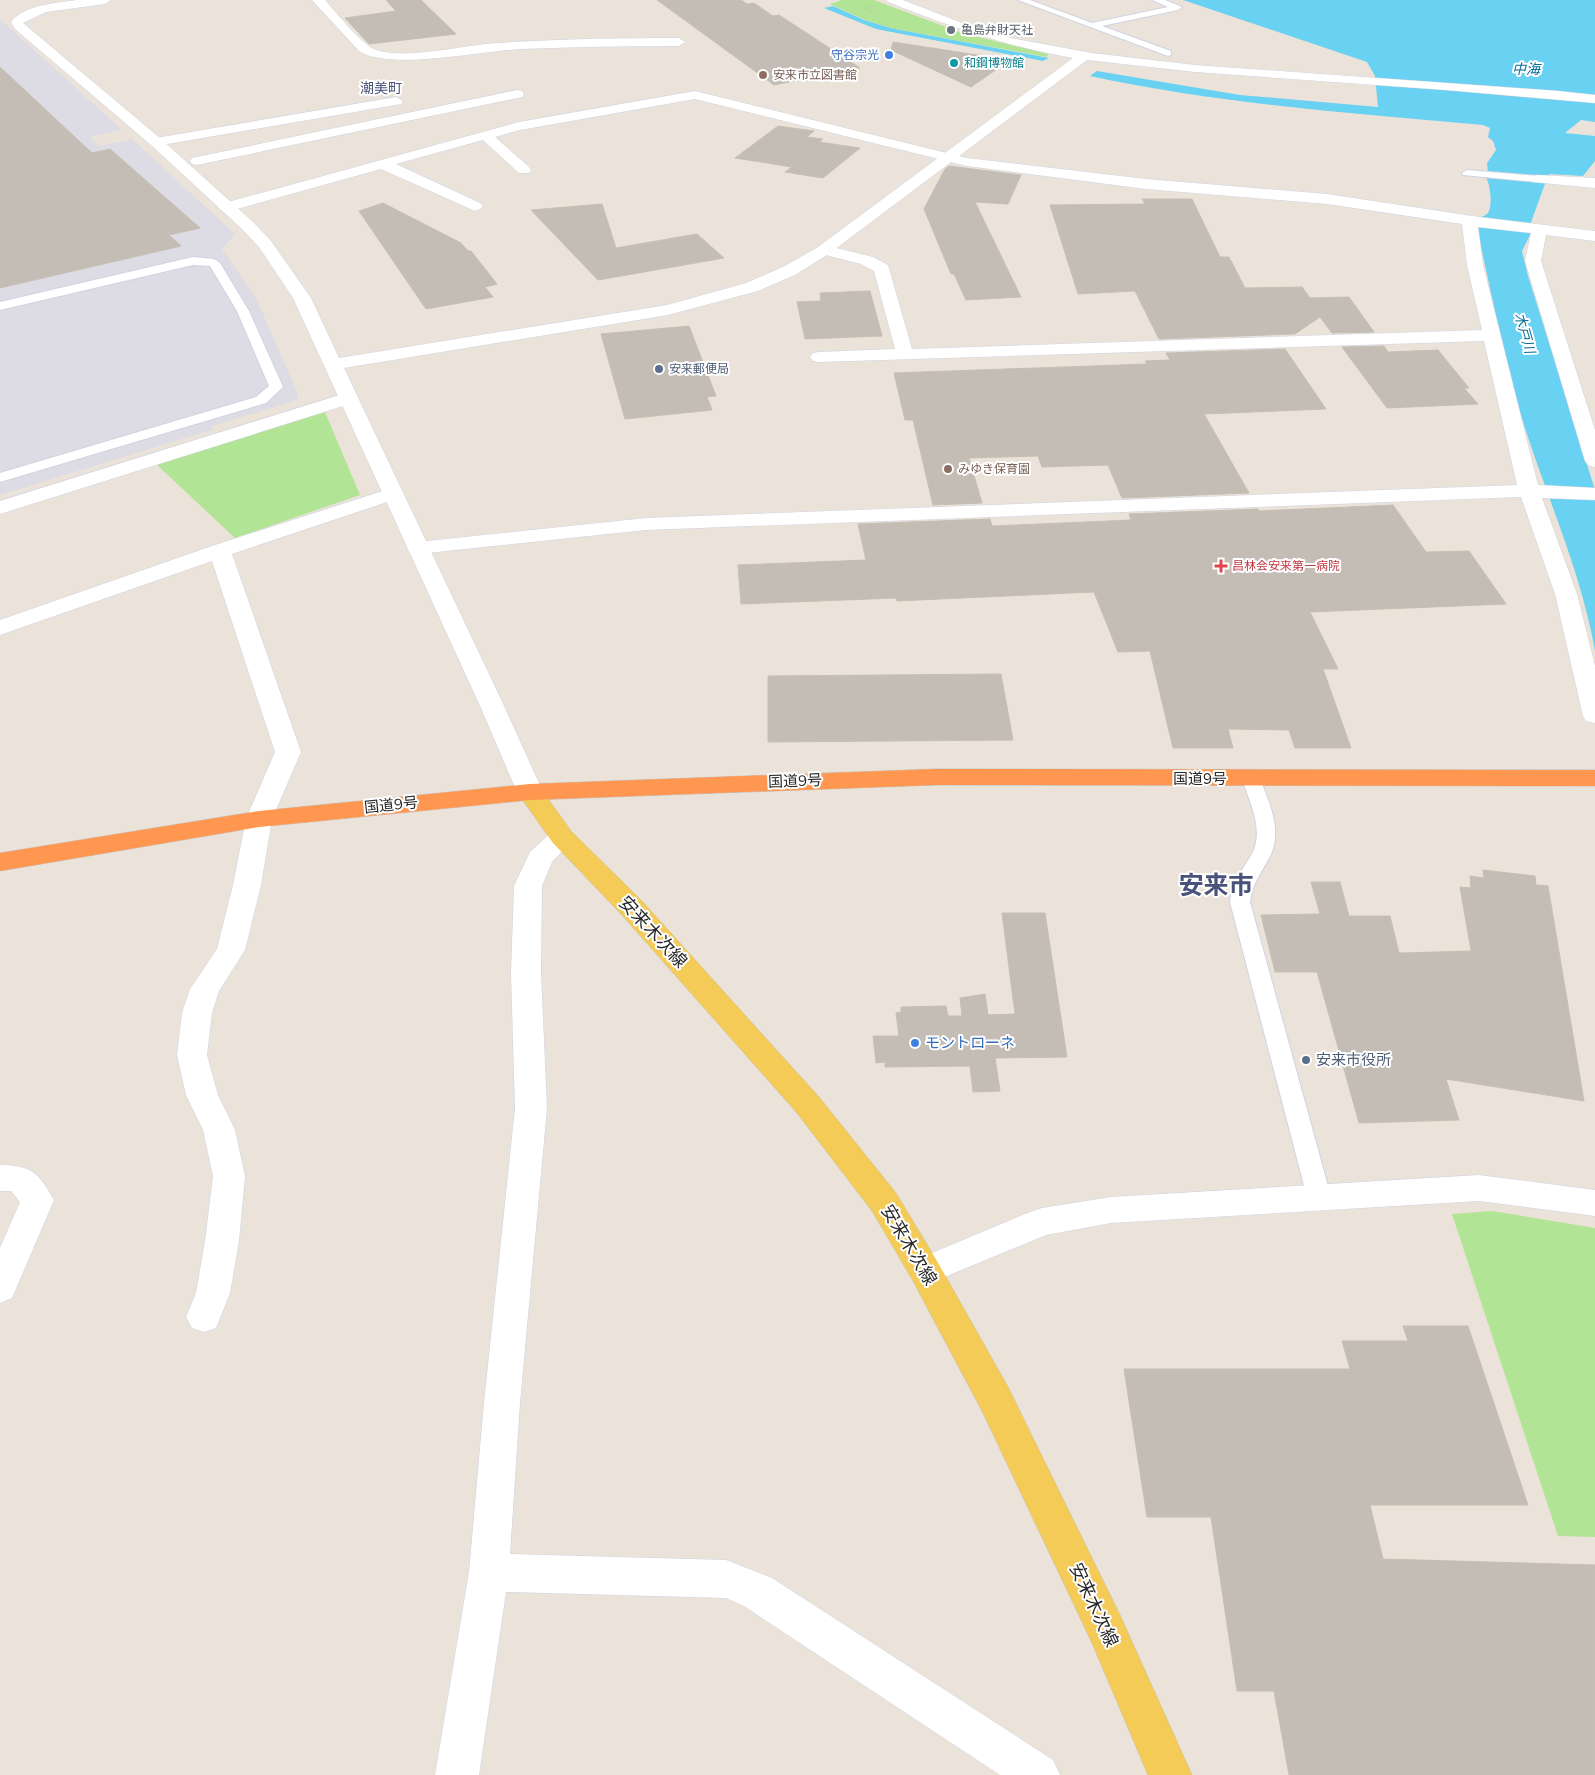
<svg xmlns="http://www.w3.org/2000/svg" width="1595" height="1775" viewBox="0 0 1595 1775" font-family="Mulish,'Noto Sans JP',sans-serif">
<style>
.industrial{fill:#dddbe3}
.green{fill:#b1e494}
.water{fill:#69d1f1}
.building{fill:#c3bdb5;stroke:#c6bfb3}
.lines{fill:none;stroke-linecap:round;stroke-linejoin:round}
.lane-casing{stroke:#cfd3e2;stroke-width:2}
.street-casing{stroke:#cfd3e2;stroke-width:1}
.secondary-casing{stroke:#cfd3e2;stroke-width:1}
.primary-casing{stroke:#c3c3c3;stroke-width:1}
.highway-casing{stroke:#c3c3c3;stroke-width:1}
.path{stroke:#c3c3c3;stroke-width:1;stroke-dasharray:2 1;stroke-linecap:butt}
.lane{fill:#fff;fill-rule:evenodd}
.street{fill:#fff;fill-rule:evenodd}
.secondary{fill:#fff;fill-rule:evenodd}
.primary{fill:#f4cb56;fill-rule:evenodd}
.highway{fill:#ff9751;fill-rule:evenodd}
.worship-dot{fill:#6b7280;stroke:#fff;stroke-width:2}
.shop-dot{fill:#3f7fe0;stroke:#fff;stroke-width:2}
.culture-dot{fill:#0f9aa8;stroke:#fff;stroke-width:2}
.education-dot{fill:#8d6e63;stroke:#fff;stroke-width:2}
.service-dot{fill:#5c6f8a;stroke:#fff;stroke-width:2}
.health-dot{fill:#e0444e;stroke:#fff;stroke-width:2}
.labels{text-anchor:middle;stroke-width:4;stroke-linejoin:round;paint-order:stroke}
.far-worship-label{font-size:12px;fill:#5b616d;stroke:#fff;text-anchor:start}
.far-shop-label{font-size:12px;fill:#366cbe;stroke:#fff;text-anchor:end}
.far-culture-label{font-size:12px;fill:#0d838f;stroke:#fff;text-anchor:start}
.far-education-label{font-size:12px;fill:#785e54;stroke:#fff;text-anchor:start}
.far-service-label{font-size:12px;fill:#4e5e75;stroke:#fff;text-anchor:start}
.far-health-label{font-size:12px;fill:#be3a42;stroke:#fff;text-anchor:start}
.far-water-label{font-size:14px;font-style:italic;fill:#0a6d9b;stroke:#fff}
.far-neighbourhood-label{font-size:14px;fill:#48527a;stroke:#fff}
.street-label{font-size:15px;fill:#282828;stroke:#fff}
.shop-label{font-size:15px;fill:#366cbe;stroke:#fff;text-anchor:start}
.service-label{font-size:15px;fill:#4e5e75;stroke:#fff;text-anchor:start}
.near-street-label{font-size:18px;fill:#282828;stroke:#fff}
.town-label{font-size:25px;font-weight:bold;fill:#48527a;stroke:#fff}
</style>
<rect width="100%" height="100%" fill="#ebe3d9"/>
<path class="industrial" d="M0 19 122 130 90 137 100 146 132 139 235 234 222 249 256 298 298 394 297 400 212 426 214 429 0 495Z"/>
<g class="green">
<path d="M842 0H874L962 33 1048 54 1047 57 890 28 865 20 830 4Z"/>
<path d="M325 412 360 495 235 538 156 464Z"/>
<path d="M1492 1211 1595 1228V1537L1558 1536 1452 1214Z"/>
</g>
<g class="water">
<path d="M1183 0H1595V122L1581 120 1565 133 1595 136V161L1583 176 1549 174 1548 177 1488 173 1487 163 1496 150 1493 141 1488 137 1490 128 1483 125C1351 113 1220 104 1090 76L1097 71 1240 95 1378 107 1375 76 1367 62Z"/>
<path d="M833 6 864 20 890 28 1049 58 1043 61 876 29 824 8Z"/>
<path d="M1486 177 1546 181 1530 225 1532 231 1522 251 1528 276 1595 490V651C1581 570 1545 494 1521 415 1503 352 1490 288 1476 223L1477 218C1481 217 1485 216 1488 213 1493 205 1490 184 1486 177Z"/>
</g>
<g class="building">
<path d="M386 0H421L456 34 369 44 345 18 396 11Z"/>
<path d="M657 0H741L747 4 754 3 773 16 779 15 860 68 774 85Z"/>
<path d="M893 42 1010 60 971 87 891 50Z"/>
<path d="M0 67 92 153 110 149 200 228 169 235 181 246 0 288Z"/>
<path d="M778 126 814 131 807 137 823 139 819 142 860 148 823 178 785 172 792 167 735 158Z"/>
<path d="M949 166 1021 175 1008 204 975 202 1021 297 966 300 954 274H951L924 209 945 169Z"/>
<path d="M1142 199H1192L1220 257H1229L1245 288 1302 287 1310 298 1349 297 1374 332 1332 333 1320 317 1295 334 1159 339 1135 291 1078 294 1050 205 1145 204Z"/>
<path d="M383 203 461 243 468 251H471L497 284 485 287 493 297 426 309 359 211Z"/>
<path d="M602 204 616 248 697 234 724 258 598 280 531 210Z"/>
<path d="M870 291 882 336 805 339 797 302 821 301 820 293Z"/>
<path d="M689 326 716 396 707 397 712 410 625 419 601 334Z"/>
<path d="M1384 346 1388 352 1438 350 1469 388H1464L1478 404 1387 408 1342 347Z"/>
<path d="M1285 349 1326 409 1204 414 1249 493 1122 498 1108 465 1042 467 1038 456 969 458 982 503 933 505 913 420H905L894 373 1147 364 1145 361 1170 360 1166 353Z"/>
<path d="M1393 505 1426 552 1469 551 1506 604 1310 612 1338 669H1323L1351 748H1295L1289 730 1228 729 1233 748H1173L1150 651 1118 652 1094 592 897 601 896 598 741 604 738 565 866 560 858 524 990 519 992 526 1131 520 1129 514 1258 509 1259 511Z"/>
<path d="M1001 674 1013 740 768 742V676Z"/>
<path d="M1483 870 1535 876 1536 885 1548 886 1584 1101 1446 1079 1459 1120 1359 1123 1317 972H1275L1261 915 1320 914 1311 882H1340L1349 916H1390L1399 953 1471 951 1460 887 1471 888 1470 876 1484 878Z"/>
<path d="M1002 913H1045L1067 1057 995 1058 1000 1091 973 1092 970 1066 885 1067V1062L876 1063 873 1036H899L896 1013 901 1012V1007L946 1006 948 1016H962L960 998 985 994 988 1015 1015 1014Z"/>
<path d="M1403 1326H1468L1528 1505H1370L1383 1559 1595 1565V1775H1289L1274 1691H1237L1211 1517H1147L1124 1369H1350L1342 1341H1408Z"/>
</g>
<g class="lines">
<g class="lane-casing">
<g id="lane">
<path d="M1018 0H1030L1092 23 1168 7 1152 0H1165L1182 7 1178 10 1102 26 1171 51V55L1168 56Z"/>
<path d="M1467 170 1538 176 1543 179 1538 182 1463 175 1462 173Z"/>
<path d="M193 257 214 259 220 263 249 311 283 387 266 403 0 482V473L256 397 269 386 237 311 210 266 193 265 0 310V302Z"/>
<path d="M1251 773 1258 775 1260 779C1270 805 1284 833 1268 860 1260 875 1252 884 1250 902L1331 1197 1327 1204 1319 1207 1311 1204 1307 1197 1230 902C1232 883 1241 872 1250 857 1266 833 1250 803 1242 779L1244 775Z"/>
</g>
</g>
<g class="street-casing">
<g id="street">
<path d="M312 0H325C336 12 362 45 376 50 405 60 465 45 497 43 557 39 618 38 679 38L685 42 679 46C626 46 573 47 520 49 480 51 390 71 359 51Z"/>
<path d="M517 90 522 91 524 94 522 97 197 165 192 164 190 161 192 158 197 157Z"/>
<path d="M695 91 967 158 1146 179 1327 194 1479 217 1595 231V241L1546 235 1541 261 1595 430V467L1588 465 1585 461 1525 261 1531 233 1478 227 1483 265 1538 485 1595 488V500L1542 498 1577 594 1595 666V723L1586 721 1583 716 1555 594 1521 497 646 530 418 554 410 553 407 548 410 543 418 542 646 518 1517 485 1484 341 819 362 813 361 810 357 813 353 819 352 895 349 874 271 861 264 818 253 816 250 818 247 824 245 873 257 888 265 912 349 1482 330 1467 265 1462 224 1327 204 1146 189 967 166 695 99 520 130 495 137 529 167 531 170 529 173H519L483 140 396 164 480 203 483 206 480 209 475 211 381 169 226 212 221 210 218 207 221 204 519 122Z"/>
<path d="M396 97 403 101 401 104 156 146 151 145 149 142 151 139 156 138Z"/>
<path d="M1538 175 1595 178V188L1533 182 1531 179 1533 176Z"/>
<path d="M349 392 356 394 358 398 356 402 0 514V501Z"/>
<path d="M392 488 399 490 402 494 399 498 232 554 301 752 272 819 261 885 245 950 219 991 212 1013 207 1055 218 1095 235 1130 245 1176 239 1241 230 1293 216 1328 204 1332 192 1328 186 1317 196 1293 205 1241 213 1176 203 1130 186 1095 177 1055 182 1013 190 989 217 949 233 885 246 819 275 752 212 561 0 635V620L212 546Z"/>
<path d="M562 828 571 831 575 837 552 862 542 886 541 973 547 1108 520 1403 510 1554 726 1560 772 1578 1053 1760 1060 1775H1000L744 1606 726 1598 506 1592 479 1775H435L469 1572 484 1403 515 1108 511 973 514 886 530 852 553 831Z"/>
<path d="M0 1165C31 1165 39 1173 54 1200L12 1298 0 1303V1248L20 1202 11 1191H0Z"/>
<path d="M1479 1175 1595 1190V1216L1479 1201 1111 1223 1046 1235 925 1285 913 1281 908 1271 913 1261 1030 1212 1042 1208 1111 1197Z"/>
</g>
</g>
<g class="secondary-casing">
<path id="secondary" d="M78 0H111L105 4 46 12 23 23 161 139 253 222 271 241 311 298 339 358 667 305 746 283 783 267 818 247 1073 58C1008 47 949 26 888 2L886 0H903L962 23 1011 38 1092 53 1195 65 1558 91 1595 95V103L1446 90 1195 72 1087 60 830 253 795 275 758 291 668 315 344 368 505 708 543 792 539 798 530 800 521 798 517 792 481 708 293 298 259 247 241 228 151 145 15 29 11 22C25 4 57 3 78 0Z"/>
</g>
<g class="primary-casing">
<path id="primary" d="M530 784 539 786 571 831 641 900 819 1097 896 1193 937 1261 1008 1387 1120 1615 1192 1775H1148L1092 1643 982 1411 913 1281 872 1211 797 1113 621 914 553 843 517 792 521 786Z"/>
</g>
<g class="highway-casing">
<path id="highway" d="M936 769 1595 770V786L936 785 530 800 259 827 0 871V853L259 811 530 784Z"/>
</g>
<path class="path" d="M871 6 865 9 872 12"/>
<use href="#lane" class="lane"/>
<use href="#street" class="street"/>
<use href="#secondary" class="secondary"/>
<use href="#primary" class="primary"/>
<use href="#highway" class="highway"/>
</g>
<circle class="worship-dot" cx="951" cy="30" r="5"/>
<g class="shop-dot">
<circle cx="889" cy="55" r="5"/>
<circle cx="915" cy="1043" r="5"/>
</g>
<circle class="culture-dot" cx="954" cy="63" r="5"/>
<g class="education-dot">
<circle cx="763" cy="75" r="5"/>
<circle cx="948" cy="469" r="5"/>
</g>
<g class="service-dot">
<circle cx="659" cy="369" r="5"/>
<circle cx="1306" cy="1060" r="5"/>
</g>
<path class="health-dot" d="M1218.5 558.5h5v5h5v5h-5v5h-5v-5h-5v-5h5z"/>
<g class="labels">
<g class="far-worship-label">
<text x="961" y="34">亀島弁財天社</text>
</g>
<g class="far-shop-label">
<text x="879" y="59">守谷宗光</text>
</g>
<g class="far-culture-label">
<text x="964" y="67">和鋼博物館</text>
</g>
<g class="far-education-label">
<text x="773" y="79">安来市立図書館</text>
<text x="958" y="473">みゆき保育園</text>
</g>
<g class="far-service-label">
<text x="669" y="373">安来郵便局</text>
</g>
<g class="far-health-label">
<text x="1232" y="570">昌林会安来第一病院</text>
</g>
<g class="far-water-label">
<text x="1526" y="74">中海</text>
<text transform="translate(1525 333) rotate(74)" y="5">木戸川</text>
</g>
<g class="far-neighbourhood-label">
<text x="381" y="93">潮美町</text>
</g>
<g class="street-label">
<text x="1200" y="784">国道9号</text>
<text transform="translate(795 781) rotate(-2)" y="5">国道9号</text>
<text transform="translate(391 805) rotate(-6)" y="5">国道9号</text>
</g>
<g class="shop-label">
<text x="925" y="1048">モントローネ</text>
</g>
<g class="service-label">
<text x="1316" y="1065">安来市役所</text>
</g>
<g class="near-street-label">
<text transform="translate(653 932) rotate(47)" y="6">安来木次線</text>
<text transform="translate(909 1245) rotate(59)" y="6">安来木次線</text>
<text transform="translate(1094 1605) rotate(65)" y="6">安来木次線</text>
</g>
<g class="town-label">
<text x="1216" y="894">安来市</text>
</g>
</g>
</svg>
